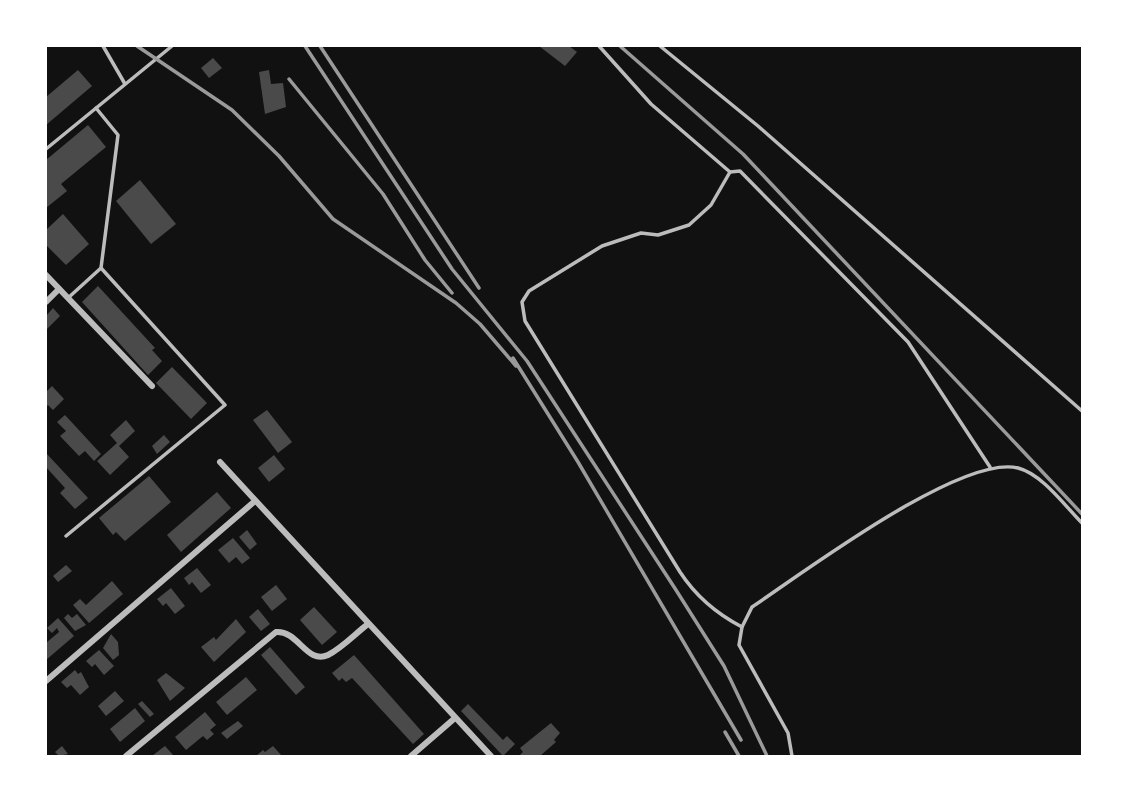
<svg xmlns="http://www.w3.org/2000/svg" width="1128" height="802" viewBox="0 0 1128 802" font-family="Quicksand,sans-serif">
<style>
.building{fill:#4a4a4a}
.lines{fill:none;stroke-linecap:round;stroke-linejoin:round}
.service{stroke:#bcbcbc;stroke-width:3.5}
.minor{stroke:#bcbcbc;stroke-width:6}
.rail{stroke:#9a9a9a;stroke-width:3.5}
</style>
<rect width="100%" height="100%" fill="#111"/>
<g class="building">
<path d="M539 46H569L577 52 565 66Z"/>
<path d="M213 58 222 68 209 78 201 68Z"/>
<path d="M78 70 92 86 46 125V97Z"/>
<path d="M269 70 271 84 283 83 286 107 265 114 259 72Z"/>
<path d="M88 125 106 147 61 184 67 191 46 208V160Z"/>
<path d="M140 180 176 224 151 244 116 201Z"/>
<path d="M63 214 89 244 66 265 46 245V230Z"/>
<path d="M98 286 155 348 152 350 162 361 148 375 82 302Z"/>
<path d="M53 308 60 316 46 330V316Z"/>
<path d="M172 367 207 403 191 419 156 383Z"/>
<path d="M52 386 64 399 53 410 48 405 46 407V392Z"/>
<path d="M267 410 292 442 278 453 253 420Z"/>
<path d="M65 415 101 454 94 461 85 451 79 456 60 436 66 431 57 422Z"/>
<path d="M126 420 135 431 119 446 129 457 110 475 97 461 117 443 110 435Z"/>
<path d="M164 435 170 442 157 454 152 446Z"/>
<path d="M46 453 88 498 75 509 60 493 65 488 46 467Z"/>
<path d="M274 455 285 469 269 482 258 468Z"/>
<path d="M149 476 171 502 125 541 116 532 113 535 99 518Z"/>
<path d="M217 492 231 508 181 552 167 535Z"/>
<path d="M247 530 257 544 250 550 239 537Z"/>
<path d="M233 538 250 558 242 564 236 557 229 563 218 550Z"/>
<path d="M66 565 72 571 58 582 53 576Z"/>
<path d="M197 568 211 585 201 593 192 582 189 585 184 578Z"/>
<path d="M112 581 123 594 89 623 73 605 80 599 86 605Z"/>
<path d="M276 585 287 599 272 611 261 597Z"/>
<path d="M171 588 185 606 175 614 166 603 163 606 157 599Z"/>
<path d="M314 607 337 632 322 645 300 620Z"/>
<path d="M258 609 270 624 261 631 249 617Z"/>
<path d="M68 614 72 618 77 614 86 625 75 631 64 618Z"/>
<path d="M58 618 74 636 46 660V643L59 632 57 628 52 633 47 628Z"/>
<path d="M236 619 246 632 214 662 201 647 214 637 216 640Z"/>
<path d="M111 634 118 642 119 655 113 660 103 648Z"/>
<path d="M270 647 305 687 296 695 261 655Z"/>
<path d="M99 650 114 666 104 675 95 664 92 667 86 661Z"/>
<path d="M354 655 424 734 413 744 352 678 346 682 342 678 339 681 332 673Z"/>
<path d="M75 670 78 674 81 672 89 687 80 695 71 685 67 688 61 682Z"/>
<path d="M166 673 185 688 170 701 157 680Z"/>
<path d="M246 677 257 690 227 715 216 702Z"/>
<path d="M115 691 124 701 106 716 98 706Z"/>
<path d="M142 701 154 714 150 717 138 704Z"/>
<path d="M468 704 503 740 507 736 515 744 503 756 461 711Z"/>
<path d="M135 708 145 721 120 742 110 729Z"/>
<path d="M205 712 216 725 210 730 214 734 207 740 203 736 186 750 175 737Z"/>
<path d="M238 721 243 726 227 739 221 733Z"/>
<path d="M551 723 560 733 554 740 556 742 540 756H519L523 752 520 748Z"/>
<path d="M62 746 68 754 59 756 55 752Z"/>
<path d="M165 746 174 756H152L161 749Z"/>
<path d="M273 746 282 756H256L263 750 265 752Z"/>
</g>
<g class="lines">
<g class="service">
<path d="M103 46 125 84"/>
<path d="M599 46 651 104 730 172"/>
<path d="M660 46 758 126 1082 411"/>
<path d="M46 149 172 46"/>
<path d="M68 298 101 268 118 135 96 108"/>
<path d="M66 536 225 405 101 268"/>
<path d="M742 627C717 614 695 595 680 572L525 321 522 302 529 291 602 246 641 233 658 235 689 225 711 205 730 172 740 171 908 342 990 467"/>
<path d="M792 756 788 733 739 645 742 627 752 607C803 573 961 454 1018 468 1042 474 1065 506 1082 523"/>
</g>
<g class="minor">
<path d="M46 275 152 386"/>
<path d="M46 302 59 289"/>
<path d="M220 462 491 756"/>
<path d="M46 681 255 501"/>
<path d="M126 756 276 632C298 630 307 665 328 655 342 648 356 633 368 624"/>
<path d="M411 756 455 718"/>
</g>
<g class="rail">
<path d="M137 46 232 110 279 156 333 219 456 303 480 324 516 366"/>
<path d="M305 46 452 269 527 361 676 590 724 666 767 756"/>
<path d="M320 46 479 288"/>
<path d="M620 46 743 154 1082 514"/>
<path d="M289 79 383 194 425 260 452 293"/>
<path d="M513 358 578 462 741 740"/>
<path d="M725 732 739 756"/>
</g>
</g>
<rect width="1128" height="802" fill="none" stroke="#ffffff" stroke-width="94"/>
</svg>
